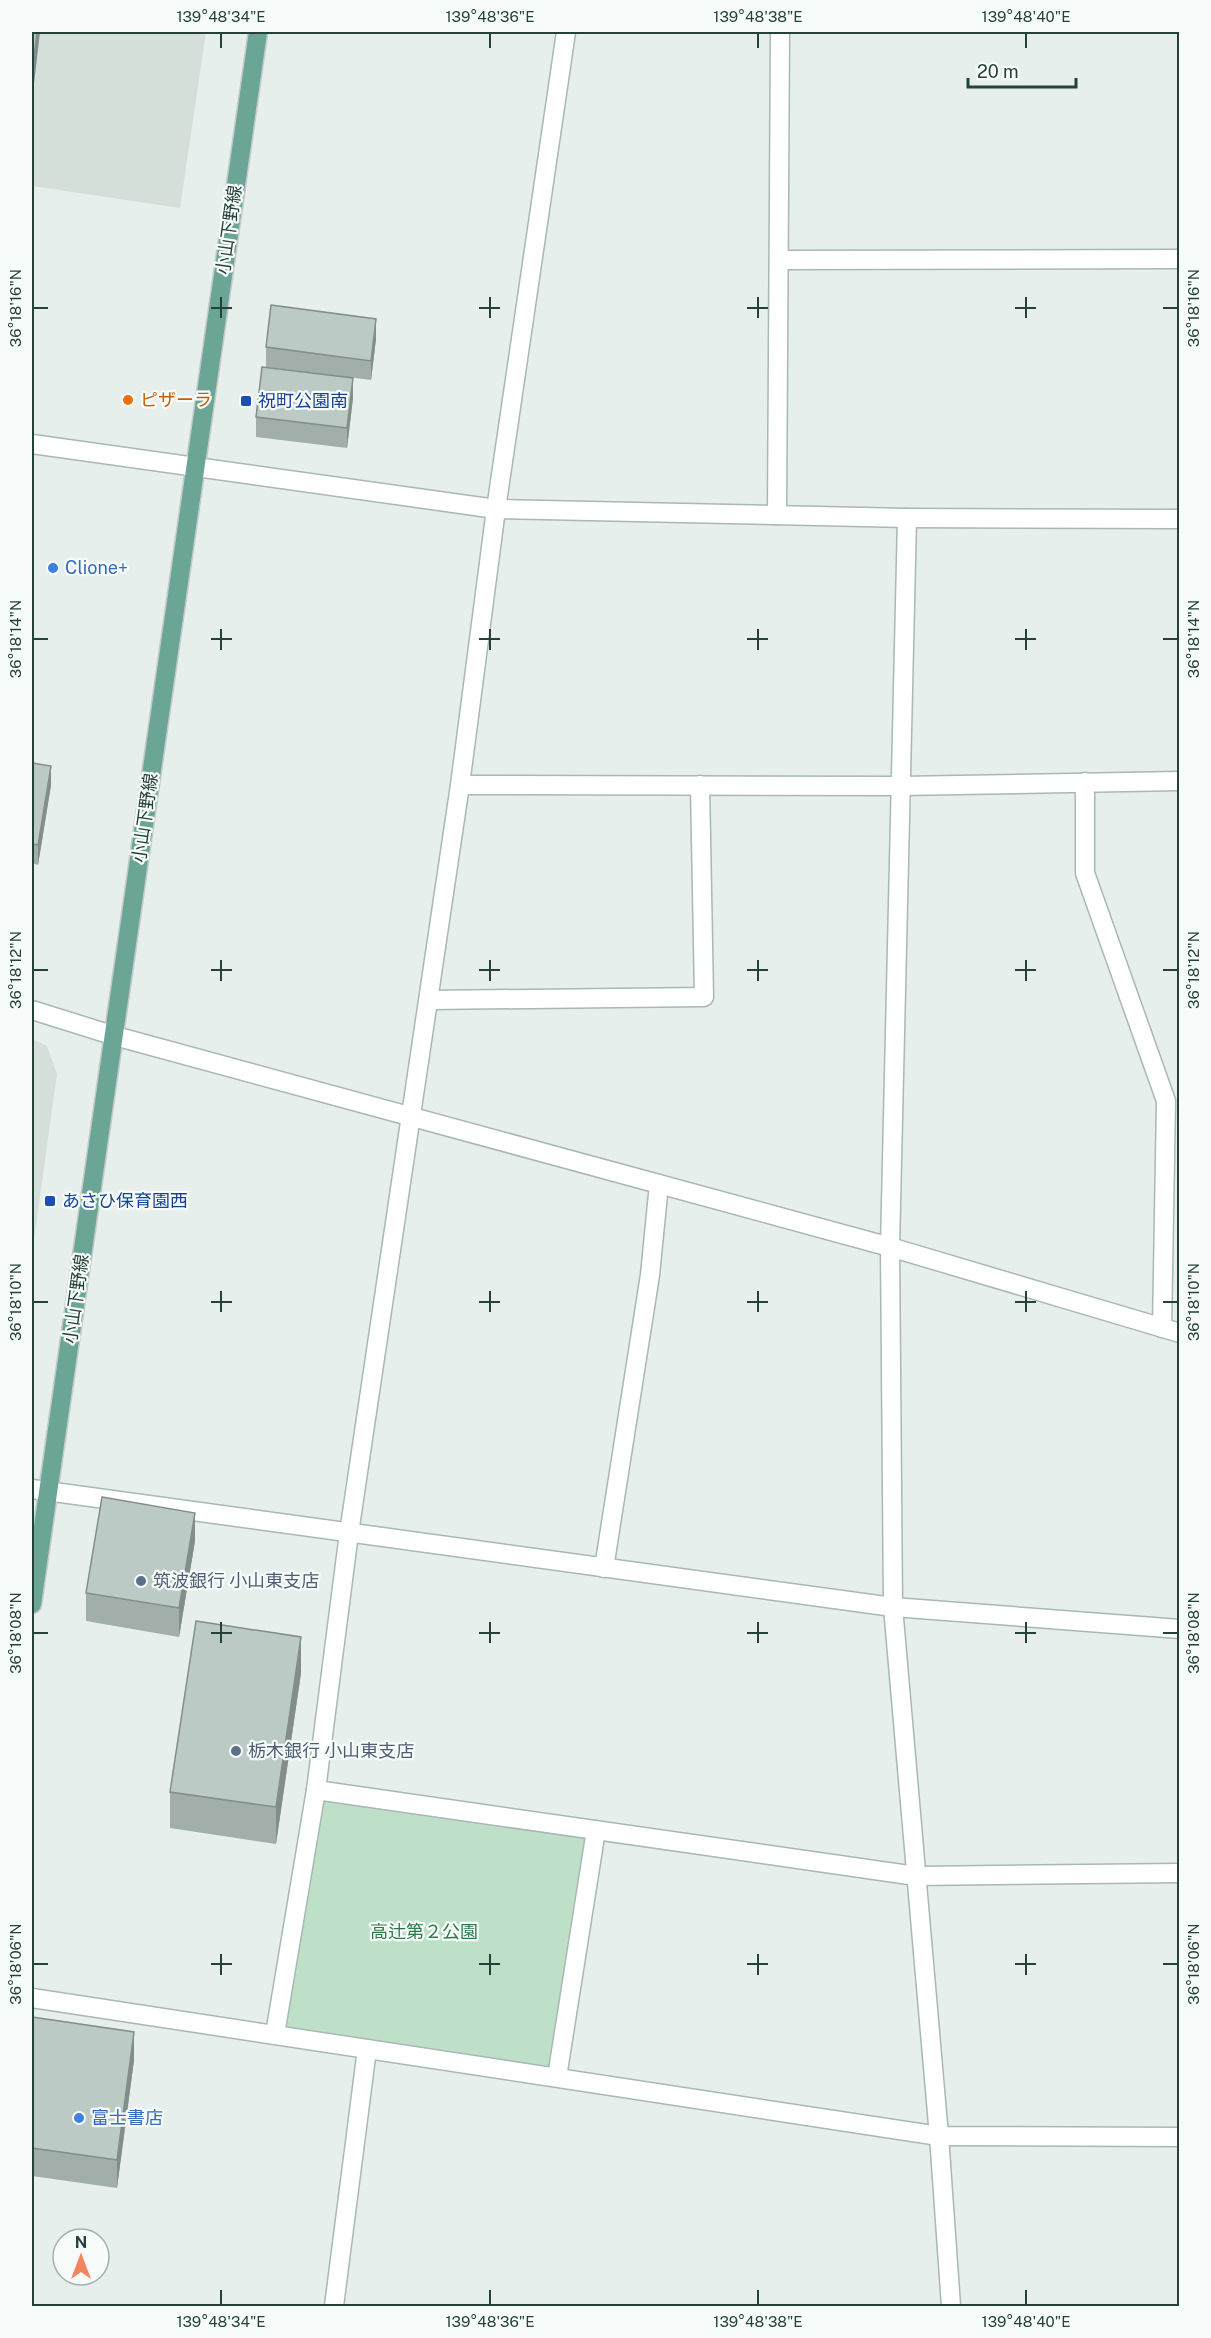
<svg xmlns="http://www.w3.org/2000/svg" width="1211" height="2338" viewBox="0 0 1211 2338" font-family="'Public Sans','Noto Sans JP',sans-serif">
<style>
.built{fill:#d4dfda}
.green{fill:#bfe0c8}
.lines{fill:none;stroke-linecap:round;stroke-linejoin:round}
.minor-casing{stroke:#a8b8b2;stroke-width:21}
.major-casing{stroke:#c2cac8;stroke-width:21}
.minor{stroke:#fff;stroke-width:18}
.major{stroke:#6aa596;stroke-width:18}
.wall{fill:#a1aea9}
.shaded-wall{fill:#838d89}
.building{fill:#bbcac4;stroke:#838d89;stroke-width:1.5}
.ticks{fill:none;stroke:#24423a;stroke-width:2}
.food-dot{fill:#e8710a;stroke:#f7fbf9;stroke-width:2}
.transit-dot{fill:#1a4fb4;stroke:#f7fbf9;stroke-width:2}
.shop-dot{fill:#3f7fe0;stroke:#f7fbf9;stroke-width:2}
.service-dot{fill:#5c6f8a;stroke:#f7fbf9;stroke-width:2}
.labels{text-anchor:middle;stroke-width:4.5;stroke-linejoin:round;paint-order:stroke}
.street-label{font-size:18px;fill:#24423a;stroke:#f7fbf9}
.food-label{font-size:18px;fill:#c56008;stroke:#f7fbf9;text-anchor:start}
.transit-label{font-size:18px;fill:#164399;stroke:#f7fbf9;text-anchor:start}
.shop-label{font-size:18px;fill:#366cbe;stroke:#f7fbf9;text-anchor:start}
.service-label{font-size:18px;fill:#4e5e75;stroke:#f7fbf9;text-anchor:start}
.park-label{font-size:18px;fill:#2d7a4b;stroke:#f7fbf9}
.neatline{fill:none;stroke:#24423a;stroke-width:2}
.ticks-label{font-size:15px;text-anchor:middle;fill:#24423a}
</style>
<rect width="100%" height="100%" fill="#e6efeb"/>
<g class="built">
<path d="M32 32H206L180 208 32 186Z"/>
<path d="M32 1039 47 1046 57 1074 32 1254Z"/>
</g>
<path class="green" d="M321 1797 589 1836 551 2071 283 2030Z"/>
<g class="lines">
<g class="minor-casing">
<g id="minor">
<path d="M779 260 1180 259"/>
<path d="M32 444 496 509 907 518 1180 519"/>
<path d="M777 515 780 32"/>
<path d="M907 518 890 1247 893 1607 939 2136 951 2306"/>
<path d="M1085 782V873L1166 1101 1162 1328"/>
<path d="M460 785 900 786 1180 781"/>
<path d="M429 1000 704 997 700 785"/>
<path d="M32 1010 115 1036 890 1247 1180 1333"/>
<path d="M32 1489 893 1607 1180 1629"/>
<path d="M604 1568 650 1275 659 1184"/>
<path d="M316 1790 916 1876 1180 1873"/>
<path d="M32 1998 939 2136 1180 2137"/>
<path d="M275 2034 316 1790 349 1533 460 785 496 509 566 32"/>
<path d="M557 2077 596 1830"/>
<path d="M334 2306 367 2049"/>
</g>
</g>
<g class="major-casing">
<path id="major" d="M32 1604 258 32"/>
</g>
<use href="#minor" class="minor"/>
<use href="#major" class="major"/>
</g>
<g class="wall">
<path d="M376 339 371 380 266 367V347Z"/>
<path d="M353 398 347 448 256 437V417Z"/>
<path d="M32 763 51 785 38 865 32 863Z"/>
<path d="M195 1541 179 1637 86 1621V1593Z"/>
<path d="M301 1673 276 1844 170 1828V1792Z"/>
<path d="M32 2017 134 2060 117 2188 32 2176Z"/>
</g>
<g class="shaded-wall">
<path d="M37 32H40L32 101V73Z"/>
<path d="M376 319V339L371 380V361Z"/>
<path d="M353 378V398L347 448V428Z"/>
<path d="M51 766V785L38 865V845Z"/>
<path d="M195 1513V1541L179 1637V1608Z"/>
<path d="M301 1637V1673L276 1844V1807Z"/>
<path d="M134 2032V2060L117 2188V2160Z"/>
</g>
<g class="building">
<path d="M32 32H37L32 73Z"/>
<path d="M271 305 376 319 371 361 266 347Z"/>
<path d="M262 367 353 378 347 428 256 417Z"/>
<path d="M32 763 51 766 38 845 32 844Z"/>
<path d="M102 1497 195 1513 179 1608 86 1593Z"/>
<path d="M196 1621 301 1637 276 1807 170 1792Z"/>
<path d="M32 2017 134 2032 117 2160 32 2148Z"/>
</g>
<path class="ticks" d="M221 33V48M490 33V48M758 33V48M1026 33V48M221 297V318M490 297V318M758 297V318M1026 297V318M33 308H48M211 308H232M479 308H500M747 308H768M1015 308H1036M1163 308H1178M221 629V650M490 629V650M758 629V650M1026 629V650M33 639H48M211 639H232M479 639H500M747 639H768M1015 639H1036M1163 639H1178M221 960V981M490 960V981M758 960V981M1026 960V981M33 970H48M211 970H232M479 970H500M747 970H768M1015 970H1036M1163 970H1178M221 1291V1312M490 1291V1312M758 1291V1312M1026 1291V1312M33 1302H48M211 1302H232M479 1302H500M747 1302H768M1015 1302H1036M1163 1302H1178M221 1622V1643M490 1622V1643M758 1622V1643M1026 1622V1643M33 1633H48M211 1633H232M479 1633H500M747 1633H768M1015 1633H1036M1163 1633H1178M221 1954V1975M490 1954V1975M758 1954V1975M1026 1954V1975M33 1964H48M211 1964H232M479 1964H500M747 1964H768M1015 1964H1036M1163 1964H1178M221 2290V2305M490 2290V2305M758 2290V2305M1026 2290V2305"/>
<circle class="food-dot" cx="128" cy="400" r="6"/>
<g class="transit-dot">
<rect x="240" y="395" width="12" height="12" rx="3"/>
<rect x="44" y="1195" width="12" height="12" rx="3"/>
</g>
<g class="shop-dot">
<circle cx="53" cy="568" r="6"/>
<circle cx="79" cy="2118" r="6"/>
</g>
<g class="service-dot">
<circle cx="141" cy="1581" r="6"/>
<circle cx="236" cy="1751" r="6"/>
</g>
<g class="labels">
<g class="street-label">
<text transform="translate(229 230) rotate(-82)" y="6">小山下野線</text>
<text transform="translate(145 818) rotate(-82)" y="6">小山下野線</text>
<text transform="translate(76 1299) rotate(-82)" y="6">小山下野線</text>
</g>
<g class="food-label">
<text x="140" y="406">ピザーラ</text>
</g>
<g class="transit-label">
<text x="258" y="407">祝町公園南</text>
<text x="62" y="1207">あさひ保育園西</text>
</g>
<g class="shop-label">
<text x="65" y="574">Clione+</text>
<text x="91" y="2124">富士書店</text>
</g>
<g class="service-label">
<text x="153" y="1587">筑波銀行 小山東支店</text>
<text x="248" y="1757">栃木銀行 小山東支店</text>
</g>
<g class="park-label">
<text x="424" y="1938">高辻第２公園</text>
</g>
</g>
<rect width="1211" height="2338" fill="none" stroke="#f7fbf9" stroke-width="66"/>
<g transform="translate(81 2257)"><circle r="28" fill="#f7fbf9" stroke="#a3b1ad" stroke-width="1.5"/>
<path d="M0-4.5L10 22L0 15L-10 22Z" fill="#f4845f"/>
<text y="-9" font-size="16" font-weight="bold" text-anchor="middle" fill="#24423a">N</text>
</g>
<path d="M968 78v9h108v-9" fill="none" stroke="#24423a" stroke-width="3"/>
<text x="977" y="78" font-size="18" fill="#24423a" stroke="#f7fbf9" stroke-width="4.5" paint-order="stroke">20 m</text>
<rect x="33" y="33" width="1145" height="2272" class="neatline"/>
<g class="ticks-label">
<text x="221" y="22">139°48'34"E</text>
<text x="490" y="22">139°48'36"E</text>
<text x="758" y="22">139°48'38"E</text>
<text x="1026" y="22">139°48'40"E</text>
<text transform="translate(16 308) rotate(-90)" y="5">36°18'16"N</text>
<text transform="translate(1194 308) rotate(-90)" y="5">36°18'16"N</text>
<text transform="translate(16 639) rotate(-90)" y="5">36°18'14"N</text>
<text transform="translate(1194 639) rotate(-90)" y="5">36°18'14"N</text>
<text transform="translate(16 970) rotate(-90)" y="5">36°18'12"N</text>
<text transform="translate(1194 970) rotate(-90)" y="5">36°18'12"N</text>
<text transform="translate(16 1302) rotate(-90)" y="5">36°18'10"N</text>
<text transform="translate(1194 1302) rotate(-90)" y="5">36°18'10"N</text>
<text transform="translate(16 1633) rotate(-90)" y="5">36°18'08"N</text>
<text transform="translate(1194 1633) rotate(-90)" y="5">36°18'08"N</text>
<text transform="translate(16 1964) rotate(-90)" y="5">36°18'06"N</text>
<text transform="translate(1194 1964) rotate(-90)" y="5">36°18'06"N</text>
<text x="221" y="2327">139°48'34"E</text>
<text x="490" y="2327">139°48'36"E</text>
<text x="758" y="2327">139°48'38"E</text>
<text x="1026" y="2327">139°48'40"E</text>
</g>
</svg>
